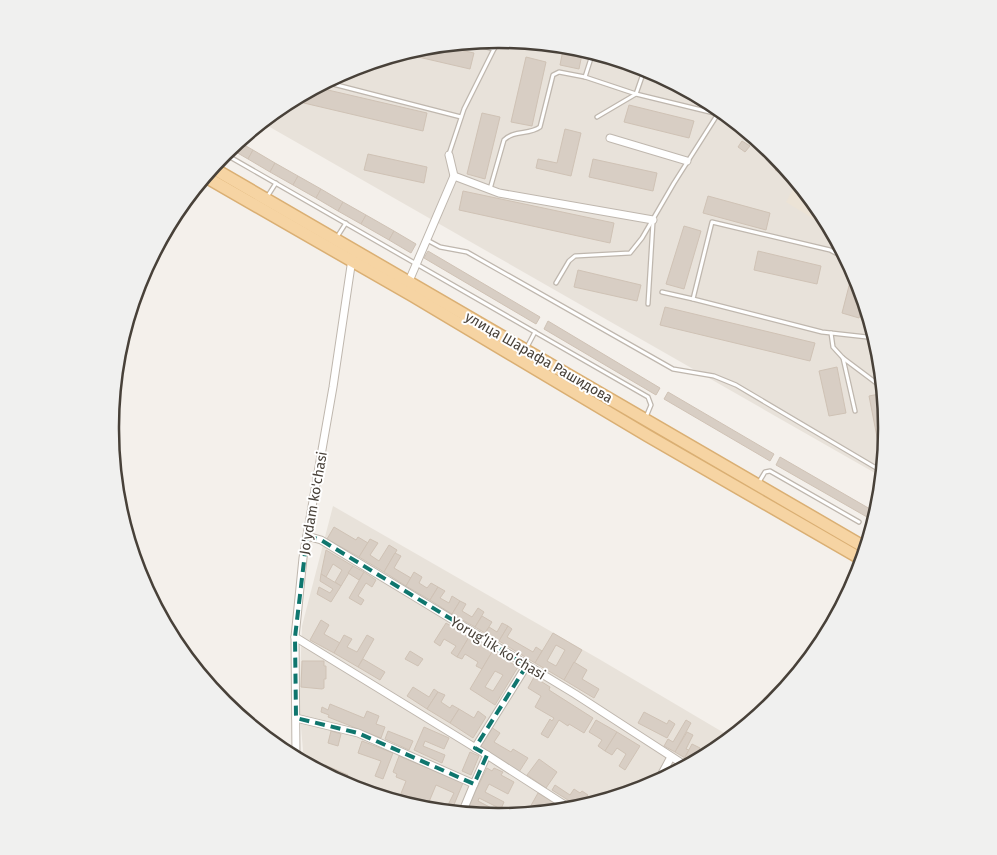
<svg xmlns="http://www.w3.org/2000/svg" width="997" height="855" viewBox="0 0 997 855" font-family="'Fira Sans',sans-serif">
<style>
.residential{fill:#e8e2da}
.education{fill:#ece3d6}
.building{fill:#d8cec4;stroke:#cfc2b5;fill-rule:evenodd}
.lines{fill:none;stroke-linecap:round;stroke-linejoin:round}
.service-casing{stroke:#bfb7ae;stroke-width:5.5}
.minor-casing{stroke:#bfb7ae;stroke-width:9}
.primary-casing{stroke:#daaf73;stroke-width:14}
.service{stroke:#fff;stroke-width:3}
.minor{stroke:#fff;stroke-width:7}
.primary{stroke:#f6d4a3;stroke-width:11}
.marked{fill:none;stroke:#0f766e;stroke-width:4;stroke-dasharray:10 6;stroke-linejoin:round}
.labels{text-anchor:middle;stroke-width:4;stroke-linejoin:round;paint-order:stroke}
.street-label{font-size:14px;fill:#484139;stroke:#fff}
.rim{fill:none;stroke:#484139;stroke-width:2.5}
</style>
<rect width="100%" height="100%" fill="#f4f0eb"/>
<g class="residential">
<path d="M499 39 575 46 648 68 715 104 774 153 822 212 858 279 880 352 887 428 882 477 261 122 283 104 350 68 423 46Z"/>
<path d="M333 506 599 659 731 737 714 751 647 787 574 809 499 816 422 809 349 787 304 762 299 704 302 626Z"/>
</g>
<path class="education" d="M797 182 822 212 830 227 828 228 786 202Z"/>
<g class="building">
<path d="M438 45 474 53 470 69 401 53 423 46Z"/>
<path d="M564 45 583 49 579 69 560 65Z"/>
<path d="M526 57 546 62 532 126 511 122Z"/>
<path d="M315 87 427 113 423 131 291 100Z"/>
<path d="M629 105 694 121 689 138 624 122Z"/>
<path d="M482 113 500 117 485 179 467 174Z"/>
<path d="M565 129 581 133 571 176 536 168 538 159 557 163Z"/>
<path d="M237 141 253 150 248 159 229 148Z"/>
<path d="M742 141 750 146 745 152 738 147Z"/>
<path d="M253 150 275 163 270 172 248 159Z"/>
<path d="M368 154 427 167 424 183 364 170Z"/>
<path d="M593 159 657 173 653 191 589 177Z"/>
<path d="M781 161 794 177 791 181 775 170Z"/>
<path d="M275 163 298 176 293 185 270 172Z"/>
<path d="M298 176 321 189 316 198 293 185Z"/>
<path d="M321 189 343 202 338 211 316 198Z"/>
<path d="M463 191 614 223 610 243 459 210Z"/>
<path d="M708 196 770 213 766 230 703 213Z"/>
<path d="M343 202 366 215 361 224 338 211Z"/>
<path d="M366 215 394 231 389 240 361 224Z"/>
<path d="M684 226 701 231 684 289 666 284Z"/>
<path d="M394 231 416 244 411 253 389 240Z"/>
<path d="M428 251 540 317 536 324 424 258Z"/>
<path d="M758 251 821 266 817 284 754 270Z"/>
<path d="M578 270 641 285 637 301 574 287Z"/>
<path d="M851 278 858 280 864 299 859 318 842 313Z"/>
<path d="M665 307 815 343 810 361 660 325Z"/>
<path d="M548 321 660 388 656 395 544 329Z"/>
<path d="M837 367 846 413 829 416 819 371Z"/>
<path d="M668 392 774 454 770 461 664 399Z"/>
<path d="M884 393 887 428 886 441 878 442 869 396Z"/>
<path d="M780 457 877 513 874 521 776 465Z"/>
<path d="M334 527 356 540 358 537 368 543 359 557 327 539Z"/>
<path d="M370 539 378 543 370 555 379 561 389 545 397 550 384 572 359 557Z"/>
<path d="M326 550 353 566 341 586 335 582 342 570 333 564 326 577 321 574Z"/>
<path d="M395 553 401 556 394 568 411 578 406 586 384 572Z"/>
<path d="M353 566 364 572 359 580 348 573Z"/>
<path d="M364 572 376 580 372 587 366 583 358 596 364 600 361 605 349 598Z"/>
<path d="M414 572 422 577 419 583 427 588 431 583 438 587 430 600 406 586Z"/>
<path d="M321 574 341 586 331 602 317 594 319 587 330 593 333 589 320 581Z"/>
<path d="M438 587 445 591 440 598 449 603 452 596 460 601 452 614 430 600Z"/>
<path d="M460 601 466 604 462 611 472 617 478 608 484 612 475 627 452 614Z"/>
<path d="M482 616 492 622 485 633 475 627Z"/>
<path d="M321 620 329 625 324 634 340 643 334 653 310 640Z"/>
<path d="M446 623 469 637 457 657 451 653 456 646 444 639 440 646 434 642Z"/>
<path d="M502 623 508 626 499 641 485 633 489 627 497 632Z"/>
<path d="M508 626 512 629 507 637 533 652 536 647 542 651 535 663 499 641Z"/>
<path d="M553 633 582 650 564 680 535 663ZM556 645 565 650 556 666 547 661Z"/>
<path d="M344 635 352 639 347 647 357 652 367 635 374 639 358 667 334 653Z"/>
<path d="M469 637 492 652 482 669 476 666 478 662 465 654 462 659 457 657Z"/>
<path d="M410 651 423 659 418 666 405 659Z"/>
<path d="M492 652 518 667 495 705 470 689ZM495 671 503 675 493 691 485 687Z"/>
<path d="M363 659 385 672 380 680 358 667Z"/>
<path d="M302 661H324V666H326V679H324V688L322 689 301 687Z"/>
<path d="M574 662 587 670 582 679 599 689 594 698 564 680Z"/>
<path d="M534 677 550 687 549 690 593 718 584 733 569 724 568 726 559 720 548 738 541 734 550 719 552 721 554 718 535 707 541 696 528 688Z"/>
<path d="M413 687 429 697 434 689 438 692 427 709 407 696Z"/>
<path d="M438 692 445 695 441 702 450 708 452 705 459 709 450 723 427 709Z"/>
<path d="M330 704 364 718 367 711 379 716 376 724 385 727 381 738 328 717 329 715 321 712 322 707 328 710Z"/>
<path d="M459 709 474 718 478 711 486 717 473 738 450 723Z"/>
<path d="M644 712 667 724 669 720 675 724 667 738 638 723Z"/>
<path d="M596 720 617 732 605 751 598 746 602 740 589 732Z"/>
<path d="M686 720 691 723 675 752 664 746 668 739 673 742Z"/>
<path d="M424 727 449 738 444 749 425 741 423 746 445 755 442 763 414 750Z"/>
<path d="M491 727 500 733 494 742 511 752 513 749 528 758 519 772 478 746Z"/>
<path d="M331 731 341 734 338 746 328 743Z"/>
<path d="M388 731 413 741 409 750 385 739Z"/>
<path d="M617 732 640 746 625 770 619 766 626 754 617 748 612 755 605 751Z"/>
<path d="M687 732 693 735 686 749 689 750 685 758 675 752Z"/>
<path d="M362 741 393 753 383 779 375 776 381 761 358 753Z"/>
<path d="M692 744 700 748 695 756 700 758 691 763 684 759Z"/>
<path d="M470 752 479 756 471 775 462 771Z"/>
<path d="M399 756 463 783 453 807 448 805 454 793 436 785 426 809 398 801 406 781 396 777 397 774 393 772Z"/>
<path d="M539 759 557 772 546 788 527 775Z"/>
<path d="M325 765 348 775 344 784 322 772Z"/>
<path d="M487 768 492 771 494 768 503 772 501 775 514 782 508 794 489 784 485 792 504 802 501 809 479 798 478 801 501 813 499 816 486 815 468 806Z"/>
<path d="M555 785 570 795 574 789 580 793 582 791 588 795 584 801 589 804 579 807 552 790Z"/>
<path d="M538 793 561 807 560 810 551 811 545 807 541 812 535 813 529 809Z"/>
</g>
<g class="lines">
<g class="service-casing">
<g id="service">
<path d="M467 42 494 49"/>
<path d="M585 77 593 52"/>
<path d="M325 82 461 117"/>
<path d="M597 117 636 94 645 68"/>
<path d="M223 153 648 397 651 405 646 417"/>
<path d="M449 154 464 109 494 49 502 39"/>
<path d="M490 189 504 140C514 130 529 135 540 127L553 75 559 72 585 77 636 94 718 114"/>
<path d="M267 197 276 183"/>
<path d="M337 237 346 223"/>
<path d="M427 240 440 247 467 252 673 369 714 376 736 385 883 472"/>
<path d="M847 259 830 250 712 222 693 299 822 332 876 338"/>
<path d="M556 283 569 261 575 256 630 253 642 238 674 183 721 109"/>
<path d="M662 292 693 299"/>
<path d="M648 304 653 222"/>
<path d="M831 333 833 347 843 358 883 388"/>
<path d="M527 347 535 332"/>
<path d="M843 358 855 411"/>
<path d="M759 482 765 472 770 471 859 522"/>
</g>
</g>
<g class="minor-casing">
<g id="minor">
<path d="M610 138 687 161"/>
<path d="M449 155 454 176 499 193 653 220"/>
<path d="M409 281 454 176"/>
<path d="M307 536 321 540 575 694 686 766"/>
<path d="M295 637 487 755 571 809"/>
<path d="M296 718 358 733 474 784 487 755"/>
<path d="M475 748 527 665"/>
<path d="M296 758 295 637 303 558 333 387 352 259"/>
<path d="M658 781 671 757"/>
<path d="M462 813 474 784"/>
</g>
</g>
<g class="primary-casing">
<g id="primary">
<path d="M211 167 866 548"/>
<path d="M204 176 413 296 648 436 863 560"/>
</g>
</g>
<use href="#service" class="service"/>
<use href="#minor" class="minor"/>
<use href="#primary" class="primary"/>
</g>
<path class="marked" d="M307 536 321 540 527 665 475 748 487 755 474 784 358 733 296 718 295 637Z"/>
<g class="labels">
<g class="street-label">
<text transform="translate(539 357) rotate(30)" y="5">улица Шарафа Рашидова</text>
<text transform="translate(313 503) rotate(-80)" y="5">Jo'ydam ko'chasi</text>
<text transform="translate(498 648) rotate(31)" y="5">Yorugʻlik koʻchasi</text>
</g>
</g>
<path d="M0 0H997V855H0ZM498 48H499A379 379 0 0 1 878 427V429A379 379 0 0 1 499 808H498A379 379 0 0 1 119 429V427A379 379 0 0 1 498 48Z" fill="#f0f0ef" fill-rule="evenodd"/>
<path class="rim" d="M498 48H499A379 379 0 0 1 878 427V429A379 379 0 0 1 499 808H498A379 379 0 0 1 119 429V427A379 379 0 0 1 498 48Z"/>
</svg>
